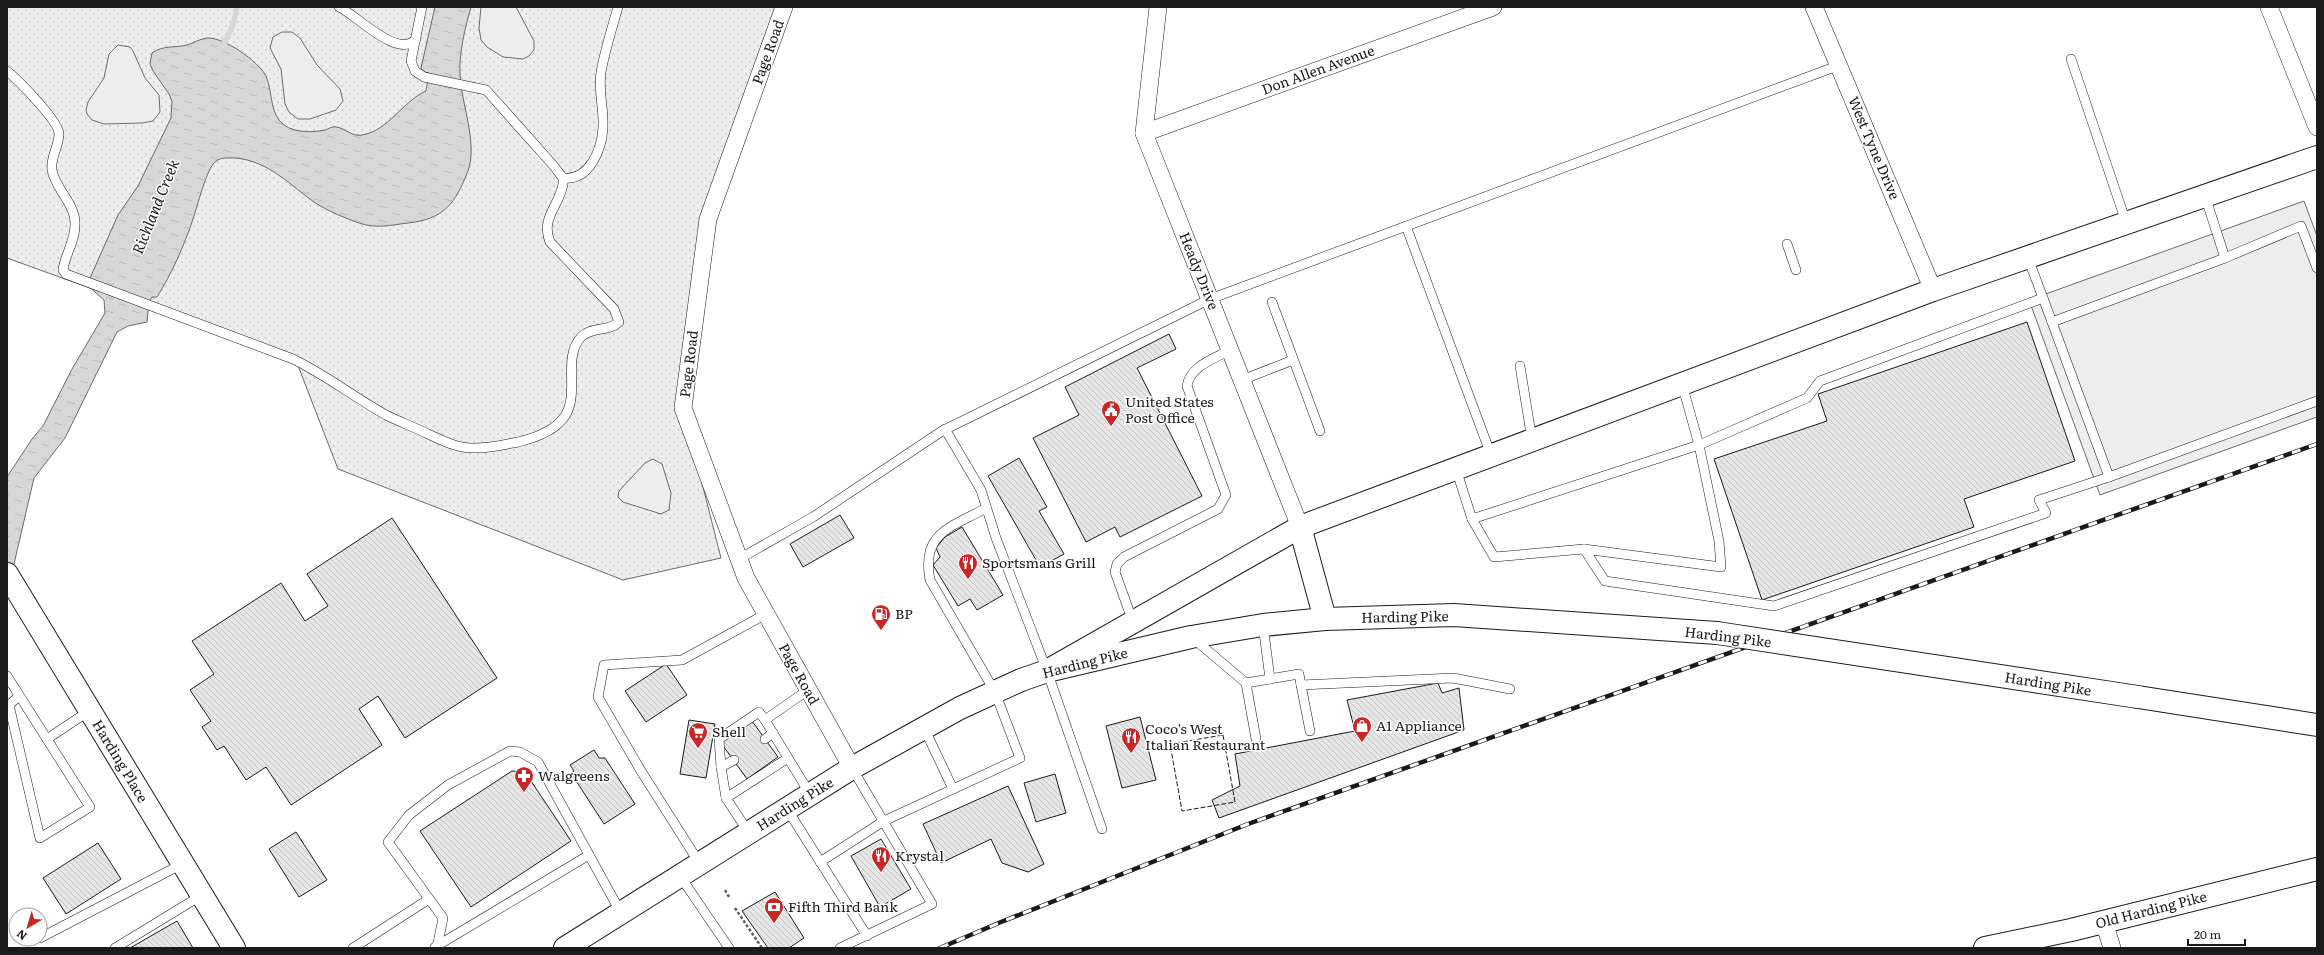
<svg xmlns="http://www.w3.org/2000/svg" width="2324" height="955" viewBox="0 0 2324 955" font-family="Literata,serif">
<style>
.grass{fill:url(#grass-dots);stroke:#6a6a6a}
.built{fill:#ededed;stroke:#6a6a6a}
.water{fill:url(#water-ripples);stroke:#6a6a6a}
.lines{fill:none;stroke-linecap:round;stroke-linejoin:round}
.stream{stroke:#d7d7d7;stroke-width:5.5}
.building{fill:url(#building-back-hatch);stroke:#1a1a1a}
.lane-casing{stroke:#1a1a1a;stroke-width:10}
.street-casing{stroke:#1a1a1a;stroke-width:18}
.secondary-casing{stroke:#1a1a1a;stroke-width:24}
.primary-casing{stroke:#1a1a1a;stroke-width:24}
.path{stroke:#5f5f5f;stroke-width:2.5;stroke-dasharray:3 2;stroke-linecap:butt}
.lane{stroke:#fff;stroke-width:9}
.street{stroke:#fff;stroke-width:17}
.secondary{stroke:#fff;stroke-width:22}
.primary{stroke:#fff;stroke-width:22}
.rail-casing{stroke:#1a1a1a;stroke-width:4.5}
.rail{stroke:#fff;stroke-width:3;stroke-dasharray:9;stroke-linecap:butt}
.primary-bridge-casing{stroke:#1a1a1a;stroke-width:24;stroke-linecap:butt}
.primary-bridge{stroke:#fff;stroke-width:22}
.fence{stroke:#1a1a1a;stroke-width:1;stroke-dasharray:5 2;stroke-linecap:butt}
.labels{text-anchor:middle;stroke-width:3;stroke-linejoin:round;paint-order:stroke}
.street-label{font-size:14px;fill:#1a1a1a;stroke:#fff}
.poi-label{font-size:14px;fill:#1a1a1a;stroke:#fff;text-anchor:start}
.water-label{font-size:15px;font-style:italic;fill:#1a1a1a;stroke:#fff}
</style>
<defs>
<pattern id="grass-dots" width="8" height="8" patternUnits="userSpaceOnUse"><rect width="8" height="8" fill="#ededed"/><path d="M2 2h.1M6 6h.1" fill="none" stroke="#cbcbcb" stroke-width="1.8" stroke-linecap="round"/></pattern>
<pattern id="water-ripples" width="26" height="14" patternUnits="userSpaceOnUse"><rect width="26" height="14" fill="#d7d7d7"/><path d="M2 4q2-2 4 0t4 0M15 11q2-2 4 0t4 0" fill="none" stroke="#b8b8b8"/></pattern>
<pattern id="building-back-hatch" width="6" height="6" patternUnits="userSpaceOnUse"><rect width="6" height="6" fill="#e6e6e6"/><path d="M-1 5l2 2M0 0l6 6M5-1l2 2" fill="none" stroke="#c5c5c5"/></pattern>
</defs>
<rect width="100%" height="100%" fill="#fff"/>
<path class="grass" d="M7 7H784L708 219 683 408 721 558 623 580 338 469 297 363 7 258Z"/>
<g class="built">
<path d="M481 7H516L534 41V50L529 56 523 59 503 57 487 47 481 40 479 28Z"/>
<path d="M282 32H292L300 38 317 65 340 89 343 101 336 110 310 119H298L289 112 285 104 281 69 270 48 273 37Z"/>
<path d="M118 45 130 47 133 51 145 78 159 95 160 112 153 121 142 123 104 124 92 120 87 114 86 110 88 102 104 78 109 54Z"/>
<path d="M2304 201 2317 236V417L2100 495 2029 300Z"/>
<path d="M653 459 662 464 671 493 669 510 661 514 623 502 618 497 619 491 645 463Z"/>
</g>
<path class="water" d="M435 7H471C465 28 459 52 460 74 461 103 478 143 468 171 455 204 444 219 408 223 391 225 376 229 359 223 345 218 330 212 317 204 290 186 270 161 235 158 228 158 220 157 215 162 207 168 197 207 193 219 184 246 172 273 157 297H152L149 302 147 322 128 326 117 332 65 438 34 478 7 594V477L32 439 43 426 72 369 105 313 104 300 87 285 118 215 138 186 171 118 172 101 169 94 153 71 150 64 152 53C163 45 175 48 187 45 194 43 199 39 207 38 224 37 258 61 266 76 272 90 270 108 279 120 289 133 310 133 325 130 328 129 333 126 336 127 346 128 351 137 362 135 388 131 403 101 426 91L429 73 424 72 421 68Z"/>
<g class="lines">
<path class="stream" d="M222 48 233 25 237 7"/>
</g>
<g class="building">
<path d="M2027 322 2075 461 1964 499 1974 527 1762 600 1714 459 1827 421 1818 394Z"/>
<path d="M1169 334 1176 349 1137 368 1202 496 1120 537 1115 527 1086 542 1033 438 1079 415 1065 387Z"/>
<path d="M1019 458 1047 507 1039 511 1064 554 1040 567 988 476Z"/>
<path d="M840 515 854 538 803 567 790 544Z"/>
<path d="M392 518 497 678 405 738 378 696 359 709 382 745 291 805 266 767 246 780 224 746 217 750 202 727 211 721 190 690 214 674 192 641 281 583 305 621 328 606 307 574Z"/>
<path d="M962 527 1003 595 977 610 970 599 958 606 933 565 940 557 936 548 945 537Z"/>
<path d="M666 664 687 695 646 722 625 691Z"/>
<path d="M1438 683 1442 693 1459 688 1464 730 1219 818 1212 800 1240 786 1235 754 1355 731 1347 700Z"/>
<path d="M1140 717 1156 780 1122 788 1106 726Z"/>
<path d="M689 720 715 724 706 778 680 774Z"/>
<path d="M752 721 778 757 747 779 721 743Z"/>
<path d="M594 750 599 758H605L635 804 604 824 571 773 574 771 570 765Z"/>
<path d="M512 771 525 772 571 841 471 907 420 831Z"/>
<path d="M1055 774 1066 813 1036 822 1024 783Z"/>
<path d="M1008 786 1044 864 1028 872 1002 863 991 839 941 863 923 824Z"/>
<path d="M296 832 327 880 299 897 269 849Z"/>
<path d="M881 839 911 889 880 907 851 856Z"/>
<path d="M98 843 121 879 66 914 43 878Z"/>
<path d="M775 892 804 938 789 948H768L742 911Z"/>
<path d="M177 921 193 948H130Z"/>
</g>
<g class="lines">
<g class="lane-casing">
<g id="lane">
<path d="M339 7C357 15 398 60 416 39"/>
<path d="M2071 59 2126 222"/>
<path d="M7 71C18 80 59 121 59 134 59 146 50 158 52 170 55 189 75 203 75 223 76 240 65 254 63 270L66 274 293 359C326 375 354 397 386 415 400 422 414 427 428 434 441 440 455 447 470 448 487 449 502 445 518 442 535 438 555 431 565 416 580 393 562 358 581 337 592 326 609 332 619 322L614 309 550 242C540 218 560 205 563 184V178L553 165 486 90 424 77 415 71 411 61 422 7"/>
<path d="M563 178C589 181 602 150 603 127 604 108 598 91 601 72 605 50 612 28 618 7"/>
<path d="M2205 196 2225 258"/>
<path d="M1406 226 1491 455"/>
<path d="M1787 244 1796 270"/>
<path d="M2028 258 2052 322"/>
<path d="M2317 268 2301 226 2225 258 2052 322 2109 477 2317 401"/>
<path d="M2043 298 1820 381 1807 398 1699 445 1719 541 1721 567 1584 549 1605 581 1774 606 2046 513 2039 500 2109 477"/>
<path d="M1272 302 1320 431"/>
<path d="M1520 366 1532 440"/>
<path d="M1242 380 1293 360"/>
<path d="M945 429 981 490 996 538 1047 671 1102 829"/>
<path d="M1456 469 1472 519 1699 445 1682 384"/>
<path d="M1472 519 1494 557 1584 549"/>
<path d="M739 559 813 517 942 431 1210 299 1840 65"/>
<path d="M1133 622 1115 572 1117 564 1124 557 1218 509 1226 495 1187 386C1190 366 1214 359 1230 350"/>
<path d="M1263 625 1270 679"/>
<path d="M1194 639 1246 683"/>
<path d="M7 676 90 807 40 838 9 705 19 696"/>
<path d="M1301 685 1310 731"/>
<path d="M924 728 953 789"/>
<path d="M47 739 89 711"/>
<path d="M765 739 773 733"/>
<path d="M1256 739 1246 683 1299 674 1301 685 1453 678 1510 689"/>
<path d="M788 758 810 794"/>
<path d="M721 767 734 760"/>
<path d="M726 798 788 758 765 720"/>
<path d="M787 809 867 936"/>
<path d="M749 833 726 798 721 767 719 739 759 712 765 720 808 690"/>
<path d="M820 862 884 821 1020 758 995 692 930 580C921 532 951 528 986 508"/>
<path d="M700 864 641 771 598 697 604 665 682 660 766 614"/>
<path d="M680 876 729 948"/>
<path d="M40 938 182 864"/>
<path d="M435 947 589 855"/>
<path d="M115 948 202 895"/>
<path d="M353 948 429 899"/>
<path d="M437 948 443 918 388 842 409 815 448 785 510 751 520 752 538 762 621 913"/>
<path d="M840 948 932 904 852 768"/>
</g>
</g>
<g class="street-casing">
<g id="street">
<path d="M784 7 708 219 683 408 746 578 852 768"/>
<path d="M1158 7 1144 133 1300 527"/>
<path d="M1814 7 1933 290"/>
<path d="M2269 7 2317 127"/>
<path d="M1144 133 1493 7"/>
<path d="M2104 922 2112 948"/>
</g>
</g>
<g class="secondary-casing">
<g id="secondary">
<path d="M7 574 234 948"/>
<path d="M1985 948 2071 930 2317 869"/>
</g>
</g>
<g class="primary-casing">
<g id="primary">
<path d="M1300 527 1325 619"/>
<path d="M1047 671 1300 527 1933 290 2317 157"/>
<path d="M2138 697 2317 725"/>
<path d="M565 948 852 768 960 708 1021 680 1047 671 1191 637 1263 625 1325 619 1454 615 1717 633"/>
</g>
</g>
<g class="path">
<path d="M725 890 729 897"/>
<path d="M735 908 762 948"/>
</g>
<use href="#lane" class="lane"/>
<use href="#street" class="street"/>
<use href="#secondary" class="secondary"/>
<use href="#primary" class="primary"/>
<g class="rail-casing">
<path id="rail" d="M940 948 1001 922 1248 824 2317 444"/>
</g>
<use href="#rail" class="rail"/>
<g class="primary-bridge-casing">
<path id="primary-bridge" d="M1717 633 2138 697"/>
</g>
<use href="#primary-bridge" class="primary-bridge"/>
<path class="fence" d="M1223 735 1235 802 1182 811 1170 744Z"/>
</g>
<defs>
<g id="civic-pin" transform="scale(1)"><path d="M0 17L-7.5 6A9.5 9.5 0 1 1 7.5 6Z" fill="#c62828" stroke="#fff"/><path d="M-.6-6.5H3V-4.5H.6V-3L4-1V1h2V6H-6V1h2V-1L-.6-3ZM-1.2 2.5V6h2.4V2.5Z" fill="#fff"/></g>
<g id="restaurant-pin" transform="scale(1)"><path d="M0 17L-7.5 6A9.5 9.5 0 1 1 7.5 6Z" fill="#c62828" stroke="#fff"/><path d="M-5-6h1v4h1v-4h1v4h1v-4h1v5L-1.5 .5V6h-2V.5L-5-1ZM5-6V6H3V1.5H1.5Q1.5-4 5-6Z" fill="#fff"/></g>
<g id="fuel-pin" transform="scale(1)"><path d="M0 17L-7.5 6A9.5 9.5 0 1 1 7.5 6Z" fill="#c62828" stroke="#fff"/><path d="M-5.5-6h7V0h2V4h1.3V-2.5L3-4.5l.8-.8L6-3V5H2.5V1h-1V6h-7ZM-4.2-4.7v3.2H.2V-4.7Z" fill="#fff"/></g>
<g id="shop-pin" transform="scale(1)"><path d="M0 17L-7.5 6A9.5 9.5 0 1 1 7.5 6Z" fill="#c62828" stroke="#fff"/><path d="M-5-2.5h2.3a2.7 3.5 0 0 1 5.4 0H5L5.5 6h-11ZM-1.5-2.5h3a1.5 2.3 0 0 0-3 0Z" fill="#fff"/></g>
<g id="supermarket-pin" transform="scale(1)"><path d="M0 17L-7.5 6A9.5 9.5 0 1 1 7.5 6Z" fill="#c62828" stroke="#fff"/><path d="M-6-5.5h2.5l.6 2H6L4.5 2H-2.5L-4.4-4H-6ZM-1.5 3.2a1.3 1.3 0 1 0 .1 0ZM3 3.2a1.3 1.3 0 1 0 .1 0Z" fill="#fff"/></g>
<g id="pharmacy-pin" transform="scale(1)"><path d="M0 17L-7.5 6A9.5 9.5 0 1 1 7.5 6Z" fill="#c62828" stroke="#fff"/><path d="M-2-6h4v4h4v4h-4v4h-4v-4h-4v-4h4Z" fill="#fff"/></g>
<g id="bank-pin" transform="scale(1)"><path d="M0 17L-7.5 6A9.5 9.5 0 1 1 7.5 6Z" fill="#c62828" stroke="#fff"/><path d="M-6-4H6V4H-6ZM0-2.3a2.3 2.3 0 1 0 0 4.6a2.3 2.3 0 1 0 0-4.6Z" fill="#fff"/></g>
</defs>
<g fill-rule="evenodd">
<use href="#civic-pin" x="1111" y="410"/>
<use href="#restaurant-pin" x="968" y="563"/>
<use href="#fuel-pin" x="881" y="614"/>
<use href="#shop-pin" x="1362" y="726"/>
<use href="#supermarket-pin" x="698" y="732"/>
<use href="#restaurant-pin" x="1131" y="737"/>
<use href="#pharmacy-pin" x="524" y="776"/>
<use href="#restaurant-pin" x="881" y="856"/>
<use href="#bank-pin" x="774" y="907"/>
</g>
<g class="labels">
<g class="street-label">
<text transform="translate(768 52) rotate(-70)" y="5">Page Road</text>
<text transform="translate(1318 70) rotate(-20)" y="5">Don Allen Avenue</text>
<text transform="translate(1874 148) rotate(67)" y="5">West Tyne Drive</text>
<text transform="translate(1199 271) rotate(68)" y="5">Heady Drive</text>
<text transform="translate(689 364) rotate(-83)" y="5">Page Road</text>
<text transform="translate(1405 617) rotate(-1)" y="5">Harding Pike</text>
<text transform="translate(1728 637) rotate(7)" y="5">Harding Pike</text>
<text transform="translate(1085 663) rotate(-14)" y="5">Harding Pike</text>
<text transform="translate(799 674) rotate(61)" y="5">Page Road</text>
<text transform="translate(2048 684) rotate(9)" y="5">Harding Pike</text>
<text transform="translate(120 761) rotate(59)" y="5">Harding Place</text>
<text transform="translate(795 804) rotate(-32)" y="5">Harding Pike</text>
<text transform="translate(2151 910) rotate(-14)" y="5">Old Harding Pike</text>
</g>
<g class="poi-label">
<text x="1125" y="407">United States<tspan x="1125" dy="16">Post Office</tspan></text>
<text x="982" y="568">Sportsmans Grill</text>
<text x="895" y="619">BP</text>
<text x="1376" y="731">A1 Appliance</text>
<text x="1145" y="734">Coco's West<tspan x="1145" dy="16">Italian Restaurant</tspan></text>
<text x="712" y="737">Shell</text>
<text x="538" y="781">Walgreens</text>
<text x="895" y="861">Krystal</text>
<text x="788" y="912">Fifth Third Bank</text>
</g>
<g class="water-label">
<text transform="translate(156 207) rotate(-68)" y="5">Richland Creek</text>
</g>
</g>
<rect width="2324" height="955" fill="none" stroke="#1a1a1a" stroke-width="16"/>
<g transform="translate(28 927) rotate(218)"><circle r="19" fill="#ffffff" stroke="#a3a3a3"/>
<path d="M0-3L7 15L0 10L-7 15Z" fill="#c62828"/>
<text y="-6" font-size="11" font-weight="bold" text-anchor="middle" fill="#1a1a1a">N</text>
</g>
<path d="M2188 939v6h57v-6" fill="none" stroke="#1a1a1a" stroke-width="2"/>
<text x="2194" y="939" font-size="12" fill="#1a1a1a" stroke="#ffffff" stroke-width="3" paint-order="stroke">20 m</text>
</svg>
